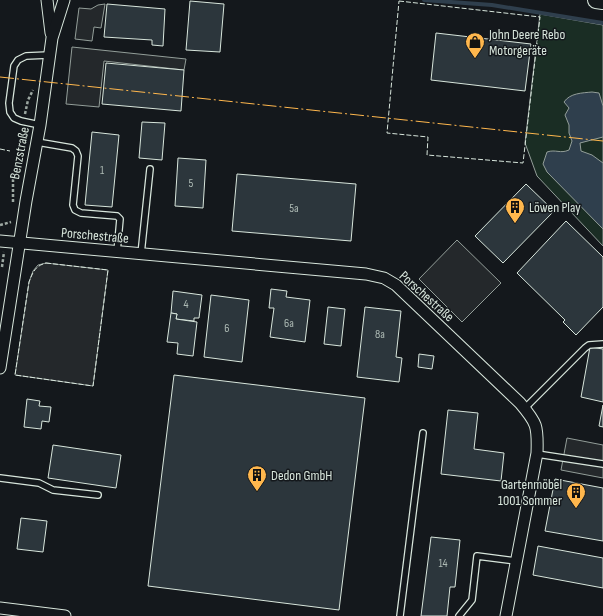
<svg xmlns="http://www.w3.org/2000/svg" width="603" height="616" viewBox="0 0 603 616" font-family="'Sofia Sans Condensed',sans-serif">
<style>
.green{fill:#1a2d24;stroke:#939e99}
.parking{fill:#24282b;stroke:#939e99}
.water{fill:#2f3f4d;stroke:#939e99}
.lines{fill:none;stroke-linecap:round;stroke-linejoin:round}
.stream{stroke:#2f3f4d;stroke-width:4}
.building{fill:#2c363c;stroke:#d8e6dc}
.lane-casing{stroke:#d8e6dc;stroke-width:8}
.street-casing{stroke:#d8e6dc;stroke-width:13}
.secondary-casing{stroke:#d8e6dc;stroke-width:18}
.path{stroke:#9da8a2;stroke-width:2.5;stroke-dasharray:3 2;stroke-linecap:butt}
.lane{stroke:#14181c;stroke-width:5.5}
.street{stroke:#14181c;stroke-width:11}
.secondary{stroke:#14181c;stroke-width:16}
.fence{stroke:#d8e6dc;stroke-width:1;stroke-dasharray:5 2;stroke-linecap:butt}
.power{stroke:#ffb74d;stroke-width:1;stroke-dasharray:14 3 2 3;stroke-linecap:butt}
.labels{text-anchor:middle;stroke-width:3;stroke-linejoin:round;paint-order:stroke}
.number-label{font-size:12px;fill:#adbab4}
.poi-label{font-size:14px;fill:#d8e6dc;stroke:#14181c;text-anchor:start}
.street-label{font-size:14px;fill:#d8e6dc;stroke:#14181c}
</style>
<rect width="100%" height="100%" fill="#14181c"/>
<path class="green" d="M540 14 603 25V246L537 176 525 143Z"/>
<g class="parking">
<path d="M105 4 101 28 94 27 92 41 75 39 79 8 91 9 98 5Z"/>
<path d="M72 47 186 59 184 70 104 61 99 107 66 104Z"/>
<path d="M457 240 501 283 462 322 419 279Z"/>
<path d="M46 263 108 270 93 386 15 375 29 282 33 271 38 265Z"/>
<path d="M567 438 603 445V478L561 470Z"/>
</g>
<path class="water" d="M592 92 599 93 603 106V137L580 143 581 151 592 155 603 163V229L547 172 543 164 547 152C556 149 560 154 569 150L572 141 569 133V125L565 115 569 108 564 102C570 93 582 93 592 92Z"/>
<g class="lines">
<path class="stream" d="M424 0 492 5 603 23"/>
</g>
<g class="building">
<path d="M190 1 224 4 220 52 186 50Z"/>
<path d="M107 4 165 9 163 46 152 45V40L104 37Z"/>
<path d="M436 33 531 44 525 91 431 80Z"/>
<path d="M106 63 184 70 181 111 102 104Z"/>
<path d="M142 122 165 123 162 160 139 158Z"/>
<path d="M92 132 119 135 112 207 85 205Z"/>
<path d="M178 158 206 160 203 208 175 206Z"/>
<path d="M237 174 356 184 351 241 232 231Z"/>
<path d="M526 184 554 211 503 263 475 236Z"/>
<path d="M566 221 603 257V307L576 335 563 322 565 320 517 273Z"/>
<path d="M271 289 287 291 286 297 310 300 305 342 270 337 274 308H269Z"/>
<path d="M173 291 202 295 199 318H194V321L176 319 177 314 171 313Z"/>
<path d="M211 295 249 300 242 362 204 357Z"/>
<path d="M328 307 345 309 341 346 324 344Z"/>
<path d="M365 307 401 311 396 357 402 358 399 382 357 377Z"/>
<path d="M171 313 177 314 176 319 197 322 193 356 177 354 178 343 167 342Z"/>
<path d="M590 347 603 349V402L581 397Z"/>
<path d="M419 354 434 356 432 369 418 367Z"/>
<path d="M174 375 365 398 339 610 148 586Z"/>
<path d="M27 399 40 401 39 406 51 407 49 422 42 421 41 429 24 427Z"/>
<path d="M603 405V427L599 426Z"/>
<path d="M448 410 478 413 474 449 504 453 501 481 441 474Z"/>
<path d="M53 445 121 455 116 488 48 478Z"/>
<path d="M555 479 603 488V541L545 531Z"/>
<path d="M21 518 47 521 43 552 17 549Z"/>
<path d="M431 537 460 540 455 587H450L447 616H421Z"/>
<path d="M538 546 603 558V588L533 575Z"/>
</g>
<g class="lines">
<g class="lane-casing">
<g id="lane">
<path d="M40 125 21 121 14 118 10 112 9 103 14 66 18 60 26 56 49 55"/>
<path d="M37 142 72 148 76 151 78 156 73 205 75 210 81 213 117 216 120 219 117 252"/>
<path d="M141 254 150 169"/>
<path d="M525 408 585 348 589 345 603 344"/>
<path d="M537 454 603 464"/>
<path d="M0 478 39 483 53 490 98 495"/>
<path d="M400 616 423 433"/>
<path d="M459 616 472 600 477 556 516 561"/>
</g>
</g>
<g class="street-casing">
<g id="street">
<path d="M47 0 51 33"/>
<path d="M0 241 366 274 384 278 396 285 520 403C537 423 538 426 537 453L506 616"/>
<path d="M0 368 26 201 40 125 52 38 64 0"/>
<path d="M0 608 65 616"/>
</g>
</g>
<g class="secondary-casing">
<path id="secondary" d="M596 0 603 1"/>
</g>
<g class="path">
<path d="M25 114 28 100 33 90"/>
<path d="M13 202V180L23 130"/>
<path d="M0 225 11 222"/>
<path d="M2 267 4 252"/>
</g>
<use href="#lane" class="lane"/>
<use href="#street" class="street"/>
<use href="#secondary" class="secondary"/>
<g class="fence">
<path d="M399 1 540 17 523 163 427 155 428 137 387 133Z"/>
<path d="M0 149 10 151"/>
<path d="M46 263 108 270 93 386 15 375 29 282C33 272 35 266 46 263Z"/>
</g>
<path class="power" d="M0 77 603 141"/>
</g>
<defs>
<g id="shop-pin" transform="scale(1)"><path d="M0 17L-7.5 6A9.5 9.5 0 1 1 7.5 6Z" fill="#ffb74d" stroke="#14181c"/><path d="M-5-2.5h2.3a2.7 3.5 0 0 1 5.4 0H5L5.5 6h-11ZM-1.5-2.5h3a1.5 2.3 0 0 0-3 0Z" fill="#111"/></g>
<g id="building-pin" transform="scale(1)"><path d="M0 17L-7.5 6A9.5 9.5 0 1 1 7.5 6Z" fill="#ffb74d" stroke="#14181c"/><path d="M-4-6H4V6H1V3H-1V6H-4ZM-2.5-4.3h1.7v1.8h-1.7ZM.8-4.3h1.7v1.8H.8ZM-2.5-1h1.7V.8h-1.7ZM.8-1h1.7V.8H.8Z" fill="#111"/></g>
</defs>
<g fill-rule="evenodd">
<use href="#shop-pin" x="475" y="42"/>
<use href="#building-pin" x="515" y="207"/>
<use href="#building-pin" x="257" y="475"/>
<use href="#building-pin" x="576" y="492"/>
</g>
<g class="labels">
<g class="number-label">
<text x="102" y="174">1</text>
<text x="191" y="187">5</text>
<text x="294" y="212">5a</text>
<text x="186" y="308">4</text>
<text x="289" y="327">6a</text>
<text x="227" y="332">6</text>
<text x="380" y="338">8a</text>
<text x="443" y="567">14</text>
</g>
<g class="poi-label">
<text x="489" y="39">John Deere Rebo<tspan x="489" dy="16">Motorgeräte</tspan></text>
<text x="529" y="212">Löwen Play</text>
<text x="271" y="480">Dedon GmbH</text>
<text x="562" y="489" text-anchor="end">Gartenmöbel<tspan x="562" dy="16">1001 Sommer</tspan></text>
</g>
<g class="street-label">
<text transform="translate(19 153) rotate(-79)" y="5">Benzstraße</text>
<text transform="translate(95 235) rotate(5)" y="5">Porschestraße</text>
<text transform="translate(427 296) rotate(42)" y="5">Porschestraße</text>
</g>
</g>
</svg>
